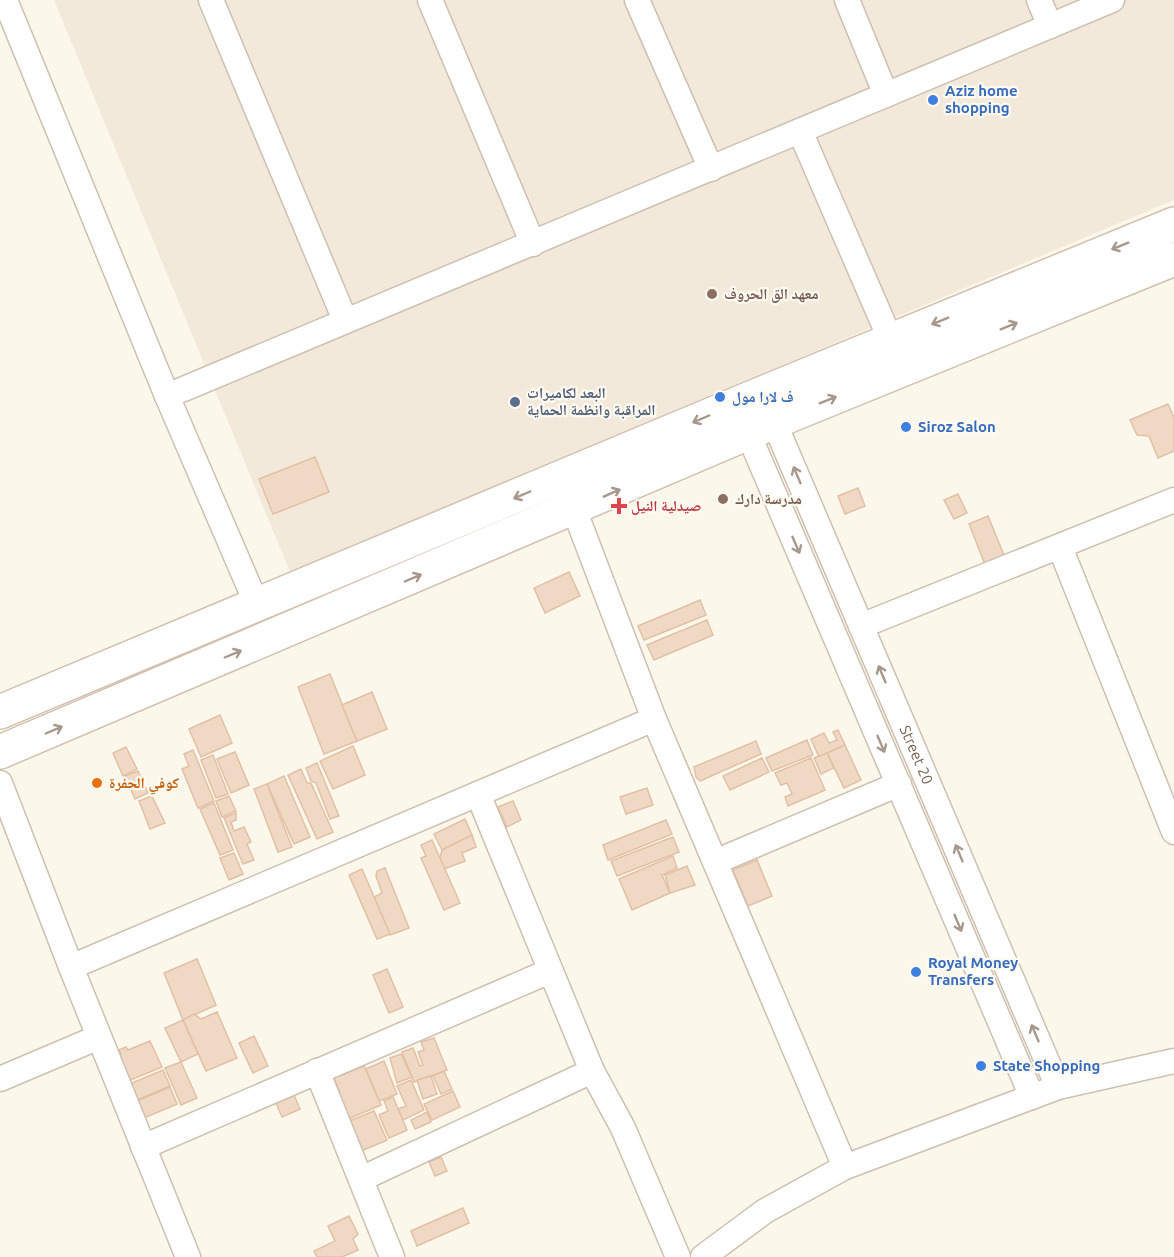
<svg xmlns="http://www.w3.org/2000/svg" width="1174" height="1257" viewBox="0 0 1174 1257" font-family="Ubuntu,'Noto Naskh Arabic',sans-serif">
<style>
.residential{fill:#f3e9da}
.building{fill:#f0d9c4;stroke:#e2c0a5;stroke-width:1.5}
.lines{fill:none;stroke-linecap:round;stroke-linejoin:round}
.minor-casing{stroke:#cec0b1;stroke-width:27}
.secondary-casing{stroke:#d1c0af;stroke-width:36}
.minor{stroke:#fff;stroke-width:24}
.secondary{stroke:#fff;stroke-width:33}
.oneway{stroke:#a7988d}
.shop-dot{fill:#3f7fe0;stroke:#fefaf2;stroke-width:2}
.education-dot{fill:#8d6e63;stroke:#fefaf2;stroke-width:2}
.service-dot{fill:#5c6f8a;stroke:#fefaf2;stroke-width:2}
.health-dot{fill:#e0444e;stroke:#fefaf2;stroke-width:2}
.food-dot{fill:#e8710a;stroke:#fefaf2;stroke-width:2}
.labels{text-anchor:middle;stroke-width:4.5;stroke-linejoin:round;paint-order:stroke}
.shop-label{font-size:15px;font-weight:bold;fill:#366cbe;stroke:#fefaf2;text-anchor:start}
.education-label{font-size:15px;font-weight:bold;fill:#785e54;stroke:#fefaf2;text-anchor:start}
.service-label{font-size:15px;font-weight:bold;fill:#4e5e75;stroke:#fefaf2;text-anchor:start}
.health-label{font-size:15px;font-weight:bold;fill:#be3a42;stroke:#fefaf2;text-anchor:start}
.street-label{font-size:15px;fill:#77604f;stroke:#fefaf2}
.food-label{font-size:15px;font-weight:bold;fill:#c56008;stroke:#fefaf2;text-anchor:start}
</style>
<rect width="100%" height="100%" fill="#fcf7eb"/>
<path class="residential" d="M54 0H1174V200L290 572Z"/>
<g class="building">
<path d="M1168 404 1174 418V451L1158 458 1149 436 1137 435 1130 420Z"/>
<path d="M315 457 329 492 273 514 259 479Z"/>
<path d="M858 488 865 506 845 514 838 496Z"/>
<path d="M958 494 967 513 954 519 944 500Z"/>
<path d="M988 516 1006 560 986 567 969 524Z"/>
<path d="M569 572 580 596 545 613 534 588Z"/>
<path d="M700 600 706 615 644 640 638 626Z"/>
<path d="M707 620 713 635 654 660 647 645Z"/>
<path d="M330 674 357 741 324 754 298 687Z"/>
<path d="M372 692 387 729 357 741 342 705Z"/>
<path d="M220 715 232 743 201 757 189 729Z"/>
<path d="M838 730 845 745 819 757 811 739 824 733 829 743 837 740 833 732Z"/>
<path d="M807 740 813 755 772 771 766 758Z"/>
<path d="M756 741 761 754 700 781 696 777 694 767Z"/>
<path d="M845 745 861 780 844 788 827 753Z"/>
<path d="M353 746 365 775 333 789 320 761Z"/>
<path d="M126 747 137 769 123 776 113 753Z"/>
<path d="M193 750 214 801 198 808 182 769 189 766 184 754Z"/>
<path d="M235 752 249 785 231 793 217 759Z"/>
<path d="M827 753 834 768 821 774 814 758Z"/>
<path d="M213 755 228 794 216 798 201 760Z"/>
<path d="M762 758 769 772 730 790 723 776Z"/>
<path d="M811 758 825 790 788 806 785 797 792 794 787 783 781 785 775 773Z"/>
<path d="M317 763 339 816 330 819 316 783 311 781 306 768Z"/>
<path d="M301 769 307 783H311L333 832 317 839 288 775Z"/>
<path d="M138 771 148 793 135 799 125 776Z"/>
<path d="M284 776 310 837 294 844 267 784Z"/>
<path d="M267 784 292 847 278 852 254 789Z"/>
<path d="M647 788 653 805 626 814 620 797Z"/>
<path d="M152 796 165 823 150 829 139 801Z"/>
<path d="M229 796 236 811 222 817 216 801Z"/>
<path d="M513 801 521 820 507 827 498 807Z"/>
<path d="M214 803 233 850 220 855 200 809Z"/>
<path d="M236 813V820L231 822 234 831 244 827 251 842 247 844 254 860 243 864 224 818Z"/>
<path d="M465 819 472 835 442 850 434 834Z"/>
<path d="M666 820 672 834 608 860 603 845Z"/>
<path d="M472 835 476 847 462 853 465 861 444 869 440 858 442 850Z"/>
<path d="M673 837 679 852 617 876 611 861Z"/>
<path d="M432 840 460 903 444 910 421 858 426 856 421 845Z"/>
<path d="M234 853 243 874 229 880 220 858Z"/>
<path d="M673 856 677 868 662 875 670 893 632 910 619 879Z"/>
<path d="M757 860 772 896 748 906 733 870Z"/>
<path d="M687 866 695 885 670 893 665 875Z"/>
<path d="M385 868 409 928 390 935 374 897 382 893 376 876 377 871Z"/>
<path d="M362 869 390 934 377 939 349 875Z"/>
<path d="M197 959 216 1005 183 1020 164 973Z"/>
<path d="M387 969 403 1007 389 1013 373 975Z"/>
<path d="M217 1012 237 1058 206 1071 183 1020 194 1014 201 1019Z"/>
<path d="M183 1020 198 1054 181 1062 165 1028Z"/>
<path d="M254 1036 268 1066 253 1073 239 1043Z"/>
<path d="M434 1038 447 1070 414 1082 402 1052 413 1048 420 1066 423 1065 418 1052 424 1050 421 1042Z"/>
<path d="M150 1041 162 1067 128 1081 117 1056 121 1054 119 1050 126 1047 128 1050Z"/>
<path d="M401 1054 412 1077 397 1083 390 1058Z"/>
<path d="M384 1061 397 1094 379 1101 366 1069Z"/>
<path d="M181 1062 197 1098 181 1105 165 1068Z"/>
<path d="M364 1066 381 1105 346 1120 336 1095 340 1093 334 1078Z"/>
<path d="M163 1070 170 1086 137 1100 130 1084Z"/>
<path d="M444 1071 452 1089 441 1094 433 1076Z"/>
<path d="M431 1076 437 1094 423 1099 417 1080Z"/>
<path d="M411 1080 424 1110 403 1120 398 1109 406 1106 397 1086Z"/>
<path d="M170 1087 177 1104 144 1118 137 1101Z"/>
<path d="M453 1091 460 1107 432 1120 424 1104Z"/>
<path d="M294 1095 300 1109 282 1117 276 1103Z"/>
<path d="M393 1097 407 1130 389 1138 379 1115 388 1111 384 1101Z"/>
<path d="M374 1111 387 1140 359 1152 347 1122Z"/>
<path d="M427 1112 431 1122 415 1129 411 1120Z"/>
<path d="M441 1157 447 1171 435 1176 429 1162Z"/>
<path d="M463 1208 469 1223 417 1246 411 1231Z"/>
<path d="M349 1216 358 1234 353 1239 358 1250 342 1257H317L314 1251 335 1241 328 1226Z"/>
</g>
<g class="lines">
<g class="minor-casing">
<g id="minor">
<path d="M5 0 167 396 257 605"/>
<path d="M211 0 345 320"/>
<path d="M430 0 533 244"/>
<path d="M637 0 711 169"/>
<path d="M847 0 886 95"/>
<path d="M1039 0 1050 26"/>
<path d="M800 131 891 341"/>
<path d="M167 396 1112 0"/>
<path id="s1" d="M774 422 1058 1087"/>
<path d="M748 433 1032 1097"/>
<path d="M574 509 654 719 845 1167"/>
<path d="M1060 547 1174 832"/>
<path d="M861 626 1174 500"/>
<path d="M0 783 71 967 188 1257"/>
<path d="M478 794 592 1071 623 1128 678 1257"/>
<path d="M715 862 899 784"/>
<path d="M71 967 654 719"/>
<path d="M317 1071 392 1257"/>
<path d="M0 1079 99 1037"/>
<path d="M143 1147 550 971"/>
<path d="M361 1179 592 1071"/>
<path d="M703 1257 765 1211 845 1167 1058 1087 1174 1061"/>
</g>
</g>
<g class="secondary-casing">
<g id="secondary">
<path d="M0 712 760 394 1174 224"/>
<path d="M0 752 774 422 1174 259"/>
</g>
</g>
<use href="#minor" class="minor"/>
<use href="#secondary" class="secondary"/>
</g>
<defs><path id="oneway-shaft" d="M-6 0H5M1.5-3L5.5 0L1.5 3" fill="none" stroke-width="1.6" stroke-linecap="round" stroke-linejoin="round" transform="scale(1.5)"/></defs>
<g class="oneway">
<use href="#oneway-shaft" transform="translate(1120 246) rotate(158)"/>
<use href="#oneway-shaft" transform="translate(940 321) rotate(158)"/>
<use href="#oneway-shaft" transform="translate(1009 326) rotate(-22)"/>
<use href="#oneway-shaft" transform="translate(828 400) rotate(-22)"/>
<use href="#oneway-shaft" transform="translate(701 419) rotate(157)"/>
<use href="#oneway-shaft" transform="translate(797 475) rotate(-113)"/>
<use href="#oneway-shaft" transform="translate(612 493) rotate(-24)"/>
<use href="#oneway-shaft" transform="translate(522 495) rotate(157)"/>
<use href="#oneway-shaft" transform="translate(796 545) rotate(67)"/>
<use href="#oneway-shaft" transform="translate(413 578) rotate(-23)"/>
<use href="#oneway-shaft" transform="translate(233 654) rotate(-23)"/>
<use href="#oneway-shaft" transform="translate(882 674) rotate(-113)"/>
<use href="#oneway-shaft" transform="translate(54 730) rotate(-23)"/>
<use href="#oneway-shaft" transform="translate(881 744) rotate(67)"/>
<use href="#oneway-shaft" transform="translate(959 853) rotate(-113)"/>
<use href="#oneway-shaft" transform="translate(958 923) rotate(67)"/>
<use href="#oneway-shaft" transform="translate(1035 1033) rotate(-113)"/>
</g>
<g class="shop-dot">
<circle cx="933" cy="100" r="6"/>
<circle cx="720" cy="397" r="6"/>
<circle cx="906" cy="427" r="6"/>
<circle cx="916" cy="972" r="6"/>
<circle cx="981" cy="1066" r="6"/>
</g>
<g class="education-dot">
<circle cx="712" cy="294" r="6"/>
<circle cx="723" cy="499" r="6"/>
</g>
<circle class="service-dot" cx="515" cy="402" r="6"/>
<path class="health-dot" d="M616 497h6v6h6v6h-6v6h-6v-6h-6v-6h6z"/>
<circle class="food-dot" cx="97" cy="783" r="6"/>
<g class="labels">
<g class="shop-label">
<text x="945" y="96">Aziz home<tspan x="945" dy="17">shopping</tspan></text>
<text x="732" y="402">ف لارا مول</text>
<text x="918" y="432">Siroz Salon</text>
<text x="928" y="968">Royal Money<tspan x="928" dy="17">Transfers</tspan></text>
<text x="993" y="1071">State Shopping</text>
</g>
<g class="education-label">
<text x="724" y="299">معهد الق الحروف</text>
<text x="735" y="504">مدرسة دارك</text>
</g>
<g class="service-label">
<text x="527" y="398">البعد لكاميرات<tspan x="527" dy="17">المراقبة وانظمة الحماية</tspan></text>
</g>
<g class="health-label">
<text x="631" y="511">صيدلية النيل</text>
</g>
<g class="street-label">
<text dy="5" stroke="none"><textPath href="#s1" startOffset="362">Street 20</textPath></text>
</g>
<g class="food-label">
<text x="109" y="788">كوفي الحفرة</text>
</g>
</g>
</svg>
